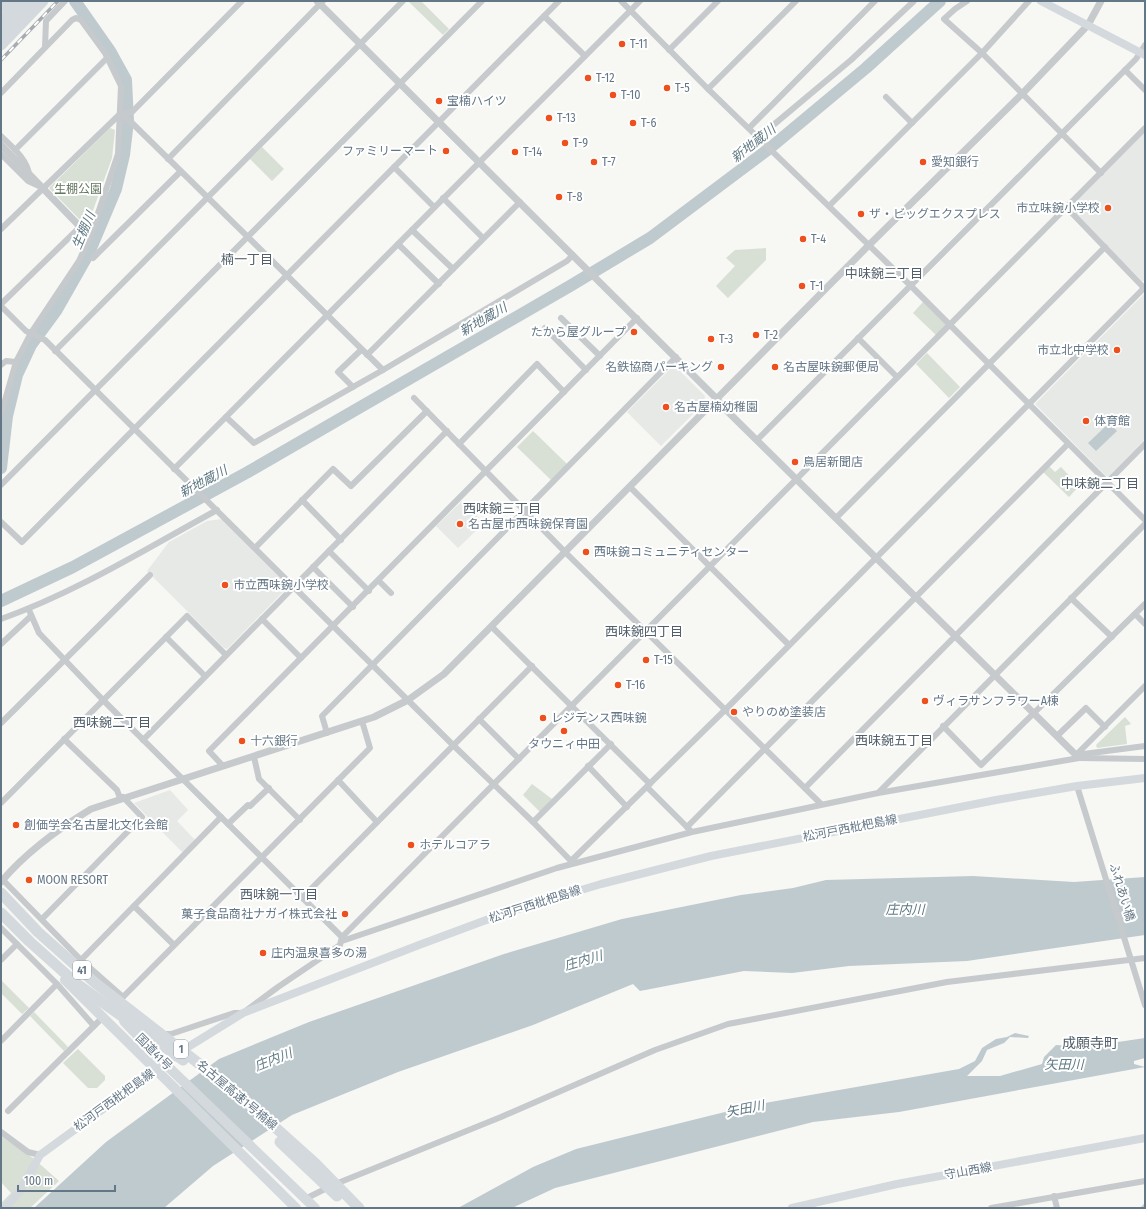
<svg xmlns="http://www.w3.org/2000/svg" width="1146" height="1209" viewBox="0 0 1146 1209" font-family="'Fira Sans Condensed','Noto Sans JP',sans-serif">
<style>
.built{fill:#e7e9e7}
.green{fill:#d8dfd4}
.water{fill:#bfcacf}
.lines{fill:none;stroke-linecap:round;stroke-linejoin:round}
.river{stroke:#bfcacf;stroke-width:12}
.minor{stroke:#c6cacd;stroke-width:6}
.tertiary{stroke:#c6cacd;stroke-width:7}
.secondary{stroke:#d4d9dd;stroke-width:8}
.trunk{stroke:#d4d9dd;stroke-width:10}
.motorway{stroke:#d4d9dd;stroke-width:11}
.rail-casing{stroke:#a6acb2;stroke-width:3.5}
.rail{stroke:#fff;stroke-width:2;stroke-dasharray:6;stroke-linecap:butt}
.poi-dot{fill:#ed501d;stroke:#fff;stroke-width:1.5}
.labels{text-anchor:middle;stroke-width:4;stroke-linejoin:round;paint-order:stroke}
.shield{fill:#fff;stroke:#92a0aa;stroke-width:1}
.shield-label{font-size:11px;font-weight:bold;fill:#647786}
.poi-label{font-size:12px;fill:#647786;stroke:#fff;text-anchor:start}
.park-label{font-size:12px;fill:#64785f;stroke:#fff}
.street-label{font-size:12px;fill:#647786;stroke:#fff}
.water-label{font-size:13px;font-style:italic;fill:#5f7983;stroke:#fff}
.neighbourhood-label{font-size:13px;fill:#52606b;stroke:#fff}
.quarter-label{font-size:14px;fill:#52606b;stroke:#fff}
</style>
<rect width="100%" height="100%" fill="#f7f7f3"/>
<g class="built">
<path d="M1145 132V281H1142L1071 210 1070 207Z"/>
<path d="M1144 294 1145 439 1109 476H1106L1035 404Z"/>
<path d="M674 365 705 396 704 403 661 446 627 412Z"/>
<path d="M462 501 484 523 458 548 436 526Z"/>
<path d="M222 519 288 583V587L227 649 224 648 147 571 169 542 207 521Z"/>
<path d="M170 790 188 810 177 821 196 841 183 853 134 803Z"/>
</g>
<g class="green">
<path d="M408 1H421L449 29 443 35Z"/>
<path d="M110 128 115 130 112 158 88 224 85 225 49 188Z"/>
<path d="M262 147 284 169 272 181 250 159Z"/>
<path d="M766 248V260L728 298 716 286 735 266 726 258 735 250Z"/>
<path d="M923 302 946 325 936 335 913 313Z"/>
<path d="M927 353 960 387 949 398 916 364Z"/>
<path d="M533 431 567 464 551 480 517 447Z"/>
<path d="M1049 466 1055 472 1061 467 1079 486 1069 497 1043 472Z"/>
<path d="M1125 717 1131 724 1125 726 1127 744 1097 748 1096 745Z"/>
<path d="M532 784 552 799 540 812 523 795Z"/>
<path d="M1 980 29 1008 22 1014 1 993Z"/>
<path d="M34 1012 68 1047 64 1051 30 1016Z"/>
<path d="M78 1049 105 1076V1080L97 1088H88L63 1063Z"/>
<path d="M1 1136 33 1158 59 1181 30 1208H1V1203L11 1193 1 1182Z"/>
</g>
<g class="water">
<path d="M1109 423 1117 431 1096 451 1088 443Z"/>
<path d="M973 876 1074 882 1145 877V935L967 961 849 966 792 973 744 971 640 991 633 984 533 1025 398 1072 292 1115 213 1166 164 1208H34L106 1142 219 1059 309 1022 504 954 622 919 741 895 793 888 826 880Z"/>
<path d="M1015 1033 1029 1036 1028 1038 1010 1037 1004 1043 987 1050 982 1061 967 1076H1000L1042 1064 1044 1057 1056 1045 1084 1047 1145 1038V1058L1134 1061V1064L1145 1067 899 1112 813 1122 555 1188 512 1208H458L533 1167 576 1149 753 1105 959 1069 975 1061 982 1048 996 1039 1007 1037Z"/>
</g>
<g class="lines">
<g class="river">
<path d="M1 468 7 416 17 375 31 345 56 311 89 253 116 189 124 155 128 121 126 80 110 51 75 1"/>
<path d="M1 601 73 567 248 472 570 286 650 238 770 148 866 68 940 1"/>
</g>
<g class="minor">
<path d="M621 1 708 89 911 286 1145 520"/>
<path d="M967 1 955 9 944 19 982 53 1101 173"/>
<path d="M544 16 585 56"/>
<path d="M45 47 46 21 65 1"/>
<path d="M669 50 718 1"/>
<path d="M1125 70 1145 90"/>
<path d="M708 89 796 1"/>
<path d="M1 93 72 20 76 18 81 20 105 53 121 86 118 154 90 237 79 261 31 333 16 362 1 414"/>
<path d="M886 97 912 123"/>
<path d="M120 114 131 122 383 370"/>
<path d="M749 128 875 1"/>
<path d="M1 136C12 147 28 160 29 175"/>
<path d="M759 137 851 60 914 1"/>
<path d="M15 150 106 59"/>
<path d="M1 154 28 181 39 186"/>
<path d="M168 159 323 1"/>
<path d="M394 167 434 207"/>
<path d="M443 198 483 238"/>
<path d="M829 206 982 53 1029 1"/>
<path d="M1067 208 1145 289"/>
<path d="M1 229 120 114 132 112 242 1"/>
<path d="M412 230 453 269"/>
<path d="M398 244 439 284"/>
<path d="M93 258 180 172"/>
<path d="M1 304 80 227"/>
<path d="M1 306 26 331 45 340 453 745 533 822 571 861 726 709 1145 287"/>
<path d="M561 318 600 356"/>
<path d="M545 328 586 370"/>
<path d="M858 338 897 377"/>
<path d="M55 351 403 1"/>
<path d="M367 355 520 202"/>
<path d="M1 365 6 361 16 362"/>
<path d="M353 387 338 372 361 350"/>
<path d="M414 398 566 553 821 804"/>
<path d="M226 417 254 443 383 370 567 261 573 255"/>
<path d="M757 440 1136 59 1145 45"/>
<path d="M459 444 537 364 564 392"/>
<path d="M174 469 640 1"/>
<path d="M1 485 482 1"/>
<path d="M630 487 789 645"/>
<path d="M302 500 341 540"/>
<path d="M836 518 1105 247"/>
<path d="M1 522 22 542 559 1"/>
<path d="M255 548 333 469 351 486 427 411"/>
<path d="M329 551 369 591"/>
<path d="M313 567 353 607"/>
<path d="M379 581 391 593"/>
<path d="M1071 598 1112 637"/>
<path d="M29 610 39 633 103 700 342 937 340 945 278 987 243 1013H234L171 1034H163"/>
<path d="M1135 614 1145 624"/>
<path d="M1 619C77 592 147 548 217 510"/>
<path d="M262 619 301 658"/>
<path d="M492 627 650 784"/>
<path d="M166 637 205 676"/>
<path d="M1 644 31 616"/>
<path d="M479 719 519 759"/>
<path d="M1 723 150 575"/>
<path d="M943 726 981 765 1145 604"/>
<path d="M327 733 322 716 676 357"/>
<path d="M1057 736 1086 708 1105 727"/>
<path d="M64 739 117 790 120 798"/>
<path d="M143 740 447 431"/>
<path d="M1076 755 1145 686"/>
<path d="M1076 755 1145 746"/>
<path d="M1077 756 1079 758 1145 759"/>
<path d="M254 757 259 779 300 820"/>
<path d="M223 766 209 751 637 318"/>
<path d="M588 766 627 807"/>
<path d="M338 780 377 822"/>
<path d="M1077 786 1145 1005"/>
<path d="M647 787 690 830"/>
<path d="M805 788 1145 444"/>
<path d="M878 793 1145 524"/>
<path d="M1 803 187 616 226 655"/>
<path d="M533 822 611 744"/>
<path d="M228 824 248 805 250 806 269 788"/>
<path d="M687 827 1068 444"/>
<path d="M3 880 81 960 123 997"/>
<path d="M302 898 532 666"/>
<path d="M134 906 174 945"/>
<path d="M42 919 142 817 123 797"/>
<path d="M1 928 57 984 94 1026"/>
<path d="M342 937 1145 128"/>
<path d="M342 941 557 868 692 832 878 793 1079 758"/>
<path d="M1 960 17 944"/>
<path d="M81 960 221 817"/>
<path d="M118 1002 370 748 362 721"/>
<path d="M1 1041 57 984"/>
<path d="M8 1111 99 1021"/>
<path d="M1 1132 28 1152 40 1155"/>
<path d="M1054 1196 1057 1208"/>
<path d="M305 1199 333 1185 501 1117 655 1050 728 1024 947 982 1145 958"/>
<path d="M991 1208 1145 1181"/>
<path d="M1144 1208 1145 1207"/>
</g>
<g class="tertiary">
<path d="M317 1 717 399 723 407 1076 755"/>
<path d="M1 145 90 237"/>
<path d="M1 882C26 852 58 829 91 809L374 717 408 700 444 674 868 246 1022 94 1088 25 1101 1"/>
</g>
<g class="secondary">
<path d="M1041 1 1145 55"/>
<path d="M5 1208 20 1191 40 1155 188 1047 243 1013 419 945 505 913 601 884 711 856 996 800 1077 786 1145 778"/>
<path d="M792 1208 897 1184 1145 1138"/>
</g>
<g class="trunk">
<path d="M65 980 296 1208"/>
<path d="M124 1021 158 1057 315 1208"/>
</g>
<g class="motorway">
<path d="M1 7 7 1"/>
<path d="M1 22 21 1"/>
<path d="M1 33 31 1"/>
<path d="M1 45 43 1"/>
<path d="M1 893 38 932 94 982 238 1094 315 1163 359 1208"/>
<path d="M1 913 29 941 77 984 183 1060"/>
<path d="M280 1142 337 1196"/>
</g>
<g class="rail-casing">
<path id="rail" d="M1 60 58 1"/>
</g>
<use href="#rail" class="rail"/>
</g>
<g class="poi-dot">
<circle cx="622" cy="44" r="4"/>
<circle cx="588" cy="78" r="4"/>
<circle cx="667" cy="88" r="4"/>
<circle cx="613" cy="95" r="4"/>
<circle cx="439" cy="101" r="4"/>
<circle cx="549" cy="118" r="4"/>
<circle cx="633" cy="123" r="4"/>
<circle cx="565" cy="143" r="4"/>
<circle cx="446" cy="151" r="4"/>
<circle cx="515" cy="152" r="4"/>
<circle cx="594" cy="162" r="4"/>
<circle cx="923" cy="162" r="4"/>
<circle cx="559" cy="197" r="4"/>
<circle cx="1108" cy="208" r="4"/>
<circle cx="861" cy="214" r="4"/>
<circle cx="803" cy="239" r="4"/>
<circle cx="802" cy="286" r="4"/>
<circle cx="634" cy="332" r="4"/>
<circle cx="756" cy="335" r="4"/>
<circle cx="711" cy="339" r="4"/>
<circle cx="1117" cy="350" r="4"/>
<circle cx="721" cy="367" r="4"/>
<circle cx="775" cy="367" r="4"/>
<circle cx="666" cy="407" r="4"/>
<circle cx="1086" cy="421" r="4"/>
<circle cx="795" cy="462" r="4"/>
<circle cx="460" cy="524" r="4"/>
<circle cx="586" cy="552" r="4"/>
<circle cx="225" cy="585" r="4"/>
<circle cx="646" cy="660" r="4"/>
<circle cx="618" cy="685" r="4"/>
<circle cx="925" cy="701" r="4"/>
<circle cx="734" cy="712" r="4"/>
<circle cx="543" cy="718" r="4"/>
<circle cx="564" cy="731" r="4"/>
<circle cx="242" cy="741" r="4"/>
<circle cx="16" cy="825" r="4"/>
<circle cx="411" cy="845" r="4"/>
<circle cx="29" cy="880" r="4"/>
<circle cx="345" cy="914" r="4"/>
<circle cx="263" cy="953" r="4"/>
</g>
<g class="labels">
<g class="shield">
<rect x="73" y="961" width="18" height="18" rx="3"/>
<rect x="174" y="1040" width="14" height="18" rx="3"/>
</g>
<g class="shield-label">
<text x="82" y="974">41</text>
<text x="181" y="1053">1</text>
</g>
<g class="poi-label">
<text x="630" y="48">T-11</text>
<text x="596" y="82">T-12</text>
<text x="675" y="92">T-5</text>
<text x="621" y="99">T-10</text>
<text x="447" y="105">宝楠ハイツ</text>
<text x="557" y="122">T-13</text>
<text x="641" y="127">T-6</text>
<text x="573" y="147">T-9</text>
<text x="438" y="155" text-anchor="end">ファミリーマート</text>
<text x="523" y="156">T-14</text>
<text x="602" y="166">T-7</text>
<text x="931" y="166">愛知銀行</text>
<text x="567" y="201">T-8</text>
<text x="1100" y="212" text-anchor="end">市立味鋺小学校</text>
<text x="869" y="218">ザ・ビッグエクスプレス</text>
<text x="811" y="243">T-4</text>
<text x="810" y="290">T-1</text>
<text x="626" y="336" text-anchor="end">たから屋グループ</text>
<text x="764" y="339">T-2</text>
<text x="719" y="343">T-3</text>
<text x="1109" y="354" text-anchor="end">市立北中学校</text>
<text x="713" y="371" text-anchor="end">名鉄協商パーキング</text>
<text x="783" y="371">名古屋味鋺郵便局</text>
<text x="674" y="411">名古屋楠幼稚園</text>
<text x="1094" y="425">体育館</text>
<text x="803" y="466">鳥居新聞店</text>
<text x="468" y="528">名古屋市西味鋺保育園</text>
<text x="594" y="556">西味鋺コミュニティセンター</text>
<text x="233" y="589">市立西味鋺小学校</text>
<text x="654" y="664">T-15</text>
<text x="626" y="689">T-16</text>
<text x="933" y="705">ヴィラサンフラワーA棟</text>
<text x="742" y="716">やりのめ塗装店</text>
<text x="551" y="722">レジデンス西味鋺</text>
<text x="250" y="745">十六銀行</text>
<text x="564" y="748" text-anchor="middle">タウニィ中田</text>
<text x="24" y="829">創価学会名古屋北文化会館</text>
<text x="419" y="849">ホテルコアラ</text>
<text x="37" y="884">MOON RESORT</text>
<text x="337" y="918" text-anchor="end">菓子食品商社ナガイ株式会社</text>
<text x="271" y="957">庄内温泉喜多の湯</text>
</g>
<g class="park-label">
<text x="78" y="193">生棚公園</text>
</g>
<g class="street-label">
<text transform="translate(850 828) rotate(-11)" y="4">松河戸西枇杷島線</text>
<text transform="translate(1122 892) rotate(73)" y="4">ふれあい橋</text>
<text transform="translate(535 904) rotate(-18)" y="4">松河戸西枇杷島線</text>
<text transform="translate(154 1052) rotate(45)" y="4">国道41号</text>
<text transform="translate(237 1095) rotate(40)" y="4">名古屋高速1号楠線</text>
<text transform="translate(114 1100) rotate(-36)" y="4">松河戸西枇杷島線</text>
<text transform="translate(968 1171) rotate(-10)" y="4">守山西線</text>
</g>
<g class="water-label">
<text transform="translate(753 143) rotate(-38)" y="5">新地蔵川</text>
<text transform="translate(83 230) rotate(-67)" y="5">生棚川</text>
<text transform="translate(483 319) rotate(-30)" y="5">新地蔵川</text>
<text transform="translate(203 481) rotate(-28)" y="5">新地蔵川</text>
<text x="905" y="914">庄内川</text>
<text transform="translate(583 960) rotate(-16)" y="5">庄内川</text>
<text transform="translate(273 1059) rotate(-22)" y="5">庄内川</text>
<text x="1064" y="1069">矢田川</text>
<text transform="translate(745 1108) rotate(-11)" y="5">矢田川</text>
</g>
<g class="neighbourhood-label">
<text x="247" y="264">楠一丁目</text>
<text x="884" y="278">中味鋺三丁目</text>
<text x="1100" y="488">中味鋺二丁目</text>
<text x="502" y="513">西味鋺三丁目</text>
<text x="644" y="636">西味鋺四丁目</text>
<text x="112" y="727">西味鋺二丁目</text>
<text x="894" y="745">西味鋺五丁目</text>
<text x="279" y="899">西味鋺一丁目</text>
</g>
<g class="quarter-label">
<text x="1090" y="1048">成願寺町</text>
</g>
</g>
<rect width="1146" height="1209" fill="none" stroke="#647786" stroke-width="4"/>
<path d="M18 1185v6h97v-6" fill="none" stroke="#647786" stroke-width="2"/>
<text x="24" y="1185" font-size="12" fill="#647786" stroke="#ffffff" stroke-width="3" paint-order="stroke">100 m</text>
</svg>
